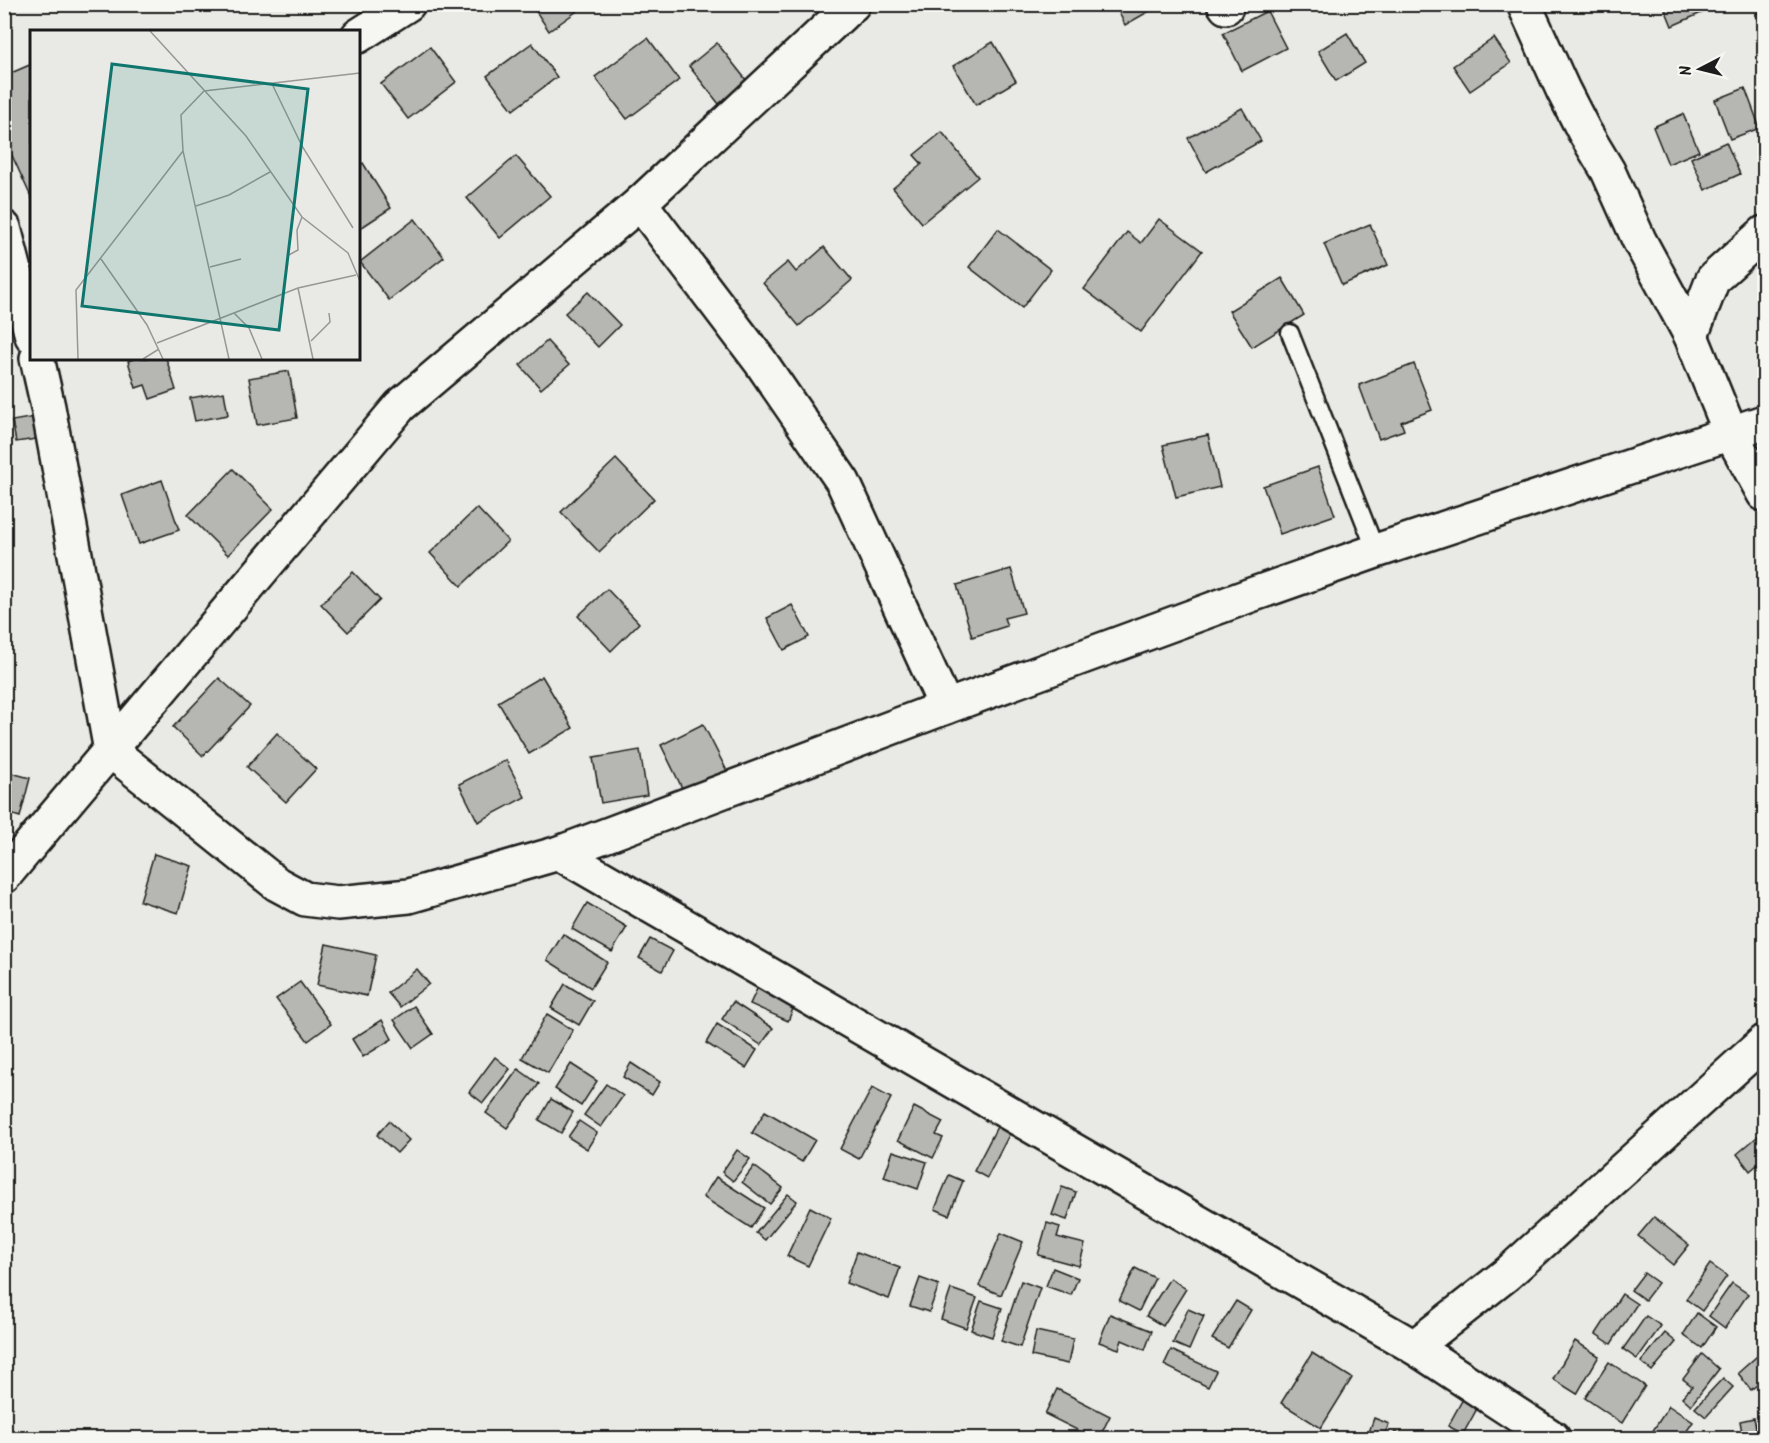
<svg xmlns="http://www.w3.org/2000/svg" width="1769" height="1443" viewBox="0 0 1769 1443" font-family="Kalam,sans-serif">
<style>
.building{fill:#b6b6b3;stroke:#1c1c1c;stroke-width:1.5}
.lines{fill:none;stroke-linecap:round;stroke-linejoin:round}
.service-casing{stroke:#1c1c1c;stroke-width:21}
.minor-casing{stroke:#1c1c1c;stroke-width:38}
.tertiary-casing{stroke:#1c1c1c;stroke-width:38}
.service{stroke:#f6f6f2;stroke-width:16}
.minor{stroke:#f6f6f2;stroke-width:33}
.tertiary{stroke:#f6f6f2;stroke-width:33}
.inset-road{fill:none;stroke:#979795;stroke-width:1.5}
.view{fill:#0f766e;fill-opacity:0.15;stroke:#0f766e;stroke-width:3}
.inset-edge{fill:none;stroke:#1c1c1c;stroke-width:3}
</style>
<rect width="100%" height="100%" fill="#e9e9e5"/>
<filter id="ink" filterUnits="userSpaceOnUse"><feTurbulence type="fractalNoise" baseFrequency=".0167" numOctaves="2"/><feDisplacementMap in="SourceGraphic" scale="12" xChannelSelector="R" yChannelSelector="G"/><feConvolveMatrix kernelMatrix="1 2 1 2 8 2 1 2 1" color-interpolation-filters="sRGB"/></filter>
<g filter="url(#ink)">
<g class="building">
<path d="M531 4H587L549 31Z"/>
<path d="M1115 4H1162L1125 25Z"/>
<path d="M1663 4H1706L1708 10 1672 26Z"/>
<path d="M1764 10V38L1755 14Z"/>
<path d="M1267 11 1286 48 1242 71 1223 33Z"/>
<path d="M1347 33 1365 63 1336 81 1318 51Z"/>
<path d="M648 38 679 80 627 119 595 77Z"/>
<path d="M1494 38 1511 63 1470 91 1453 66Z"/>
<path d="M993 42 1016 81 976 105 953 66Z"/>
<path d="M532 43 557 77 513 110 487 76Z"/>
<path d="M717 43 747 81 719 104 689 66Z"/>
<path d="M430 47 456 82 408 119 381 84Z"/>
<path d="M32 64V199L4 138V76Z"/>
<path d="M1745 88 1760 128 1730 139 1715 100Z"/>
<path d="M1242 108 1261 141 1206 172 1188 138Z"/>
<path d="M1683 114 1699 151 1668 164 1653 127Z"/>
<path d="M942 132 978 177 922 223 893 188 922 164 914 155Z"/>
<path d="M1726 142 1740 174 1705 190 1691 158Z"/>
<path d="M516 156 550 196 500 238 467 198Z"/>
<path d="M363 163 391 208 359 229 358 166Z"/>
<path d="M415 219 444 257 389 300 360 262Z"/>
<path d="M1159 219 1202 251 1141 332 1084 289 1127 232 1141 243Z"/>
<path d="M1370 224 1388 265 1342 285 1324 244Z"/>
<path d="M998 229 1051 270 1022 308 969 267Z"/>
<path d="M824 247 852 280 799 326 763 283 788 262 796 272Z"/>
<path d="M1282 278 1304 315 1252 347 1229 311Z"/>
<path d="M588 292 620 325 598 347 565 313Z"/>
<path d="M547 341 569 365 541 389 520 365Z"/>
<path d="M136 358H166L176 390 150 399 145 385 136 388 128 361Z"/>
<path d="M1414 364 1432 410 1401 422 1404 430 1379 439 1359 385Z"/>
<path d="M289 371 297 418 257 425 249 378Z"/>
<path d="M224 392 228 415 195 421 190 398Z"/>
<path d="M46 415 50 437 16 442 12 421Z"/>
<path d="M1208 435 1220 487 1176 497 1163 445Z"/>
<path d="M616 459 654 499 599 552 561 512Z"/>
<path d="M1318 467 1335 515 1280 534 1263 486Z"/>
<path d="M233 469 273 509 228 555 188 515Z"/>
<path d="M162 480 179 530 139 544 122 495Z"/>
<path d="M477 508 508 541 461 586 430 553Z"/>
<path d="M1011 569 1024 613 1004 618 1007 626 972 637 957 585Z"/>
<path d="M353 572 380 600 348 632 321 604Z"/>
<path d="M607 589 639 623 611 651 578 616Z"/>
<path d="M792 605 809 637 784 650 767 618Z"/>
<path d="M542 676 573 728 529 754 498 702Z"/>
<path d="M219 678 250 706 203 756 173 727Z"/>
<path d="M703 724 729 775 686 796 661 745Z"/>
<path d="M277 733 316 769 286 802 247 767Z"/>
<path d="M640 750 647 795 601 803 593 758Z"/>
<path d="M506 760 525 797 478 822 459 784Z"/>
<path d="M4 771 30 778 20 817 4 812Z"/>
<path d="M154 854 192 866 178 913 140 901Z"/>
<path d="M587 903 627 927 612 952 572 929Z"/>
<path d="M563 934 607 962 591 988 547 960Z"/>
<path d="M650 939 673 951 662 971 639 958Z"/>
<path d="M326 944 376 955 367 996 317 985Z"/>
<path d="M417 969 429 984 400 1007 388 993Z"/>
<path d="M300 982 331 1024 308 1041 276 999Z"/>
<path d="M565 984 593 1001 579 1025 551 1008Z"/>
<path d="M758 987 795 1004 788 1021 750 1004Z"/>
<path d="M733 1002 773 1028 761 1045 722 1019Z"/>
<path d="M414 1006 433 1034 413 1048 394 1020Z"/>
<path d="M547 1014 573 1030 548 1073 522 1058Z"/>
<path d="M382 1020 392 1039 363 1057 352 1039Z"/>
<path d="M717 1024 757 1050 746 1068 706 1043Z"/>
<path d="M495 1057 510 1069 483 1103 469 1092Z"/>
<path d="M631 1063 660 1082 652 1095 623 1077Z"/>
<path d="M571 1064 597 1081 581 1106 555 1089Z"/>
<path d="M518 1069 539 1084 507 1128 486 1113Z"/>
<path d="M606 1084 623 1096 601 1127 584 1115Z"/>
<path d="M872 1088 891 1098 859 1159 840 1149Z"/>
<path d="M551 1099 573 1112 561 1133 539 1120Z"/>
<path d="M914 1107 943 1122 936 1135 943 1138 933 1158 898 1140Z"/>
<path d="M765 1111 815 1140 802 1162 752 1133Z"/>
<path d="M389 1121 409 1140 397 1153 377 1135Z"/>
<path d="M579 1121 597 1133 587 1149 568 1137Z"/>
<path d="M999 1123 1012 1129 987 1178 974 1171Z"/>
<path d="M1764 1131V1159L1750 1171 1737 1154Z"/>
<path d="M737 1150 750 1159 733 1181 722 1172Z"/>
<path d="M893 1151 927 1162 918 1189 884 1177Z"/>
<path d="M754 1166 783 1188 770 1204 742 1182Z"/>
<path d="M949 1175 963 1181 949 1215 935 1209Z"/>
<path d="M716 1177 764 1208 751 1228 703 1197Z"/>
<path d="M1062 1187 1076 1192 1067 1220 1052 1215Z"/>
<path d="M788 1194 797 1201 765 1240 756 1233Z"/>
<path d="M810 1207 831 1218 808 1266 787 1256Z"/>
<path d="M1654 1217 1689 1245 1673 1265 1638 1236Z"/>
<path d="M1047 1223 1060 1227 1057 1237 1085 1244 1079 1266 1038 1255Z"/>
<path d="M1001 1233 1023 1242 1001 1295 979 1286Z"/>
<path d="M857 1252 900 1268 889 1299 846 1283Z"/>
<path d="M1710 1264 1727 1276 1702 1311 1686 1299Z"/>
<path d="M1053 1268 1078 1278 1071 1295 1046 1286Z"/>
<path d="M1135 1268 1155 1278 1139 1311 1119 1301Z"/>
<path d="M1644 1273 1658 1283 1645 1300 1631 1290Z"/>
<path d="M920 1278 939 1285 929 1312 910 1306Z"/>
<path d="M1170 1278 1186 1289 1163 1326 1146 1316Z"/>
<path d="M1021 1281 1040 1288 1020 1347 1001 1341Z"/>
<path d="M1732 1283 1748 1294 1725 1328 1709 1316Z"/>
<path d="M951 1289 977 1298 966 1328 941 1319Z"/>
<path d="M1622 1294 1637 1304 1611 1344 1596 1334Z"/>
<path d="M981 1301 1002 1308 992 1337 971 1330Z"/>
<path d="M1236 1301 1251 1310 1228 1348 1212 1339Z"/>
<path d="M1188 1309 1204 1316 1189 1350 1173 1343Z"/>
<path d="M1697 1313 1716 1327 1702 1348 1683 1335Z"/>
<path d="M1110 1314 1152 1331 1145 1350 1122 1340 1119 1349 1099 1342Z"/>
<path d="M1646 1316 1661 1326 1637 1359 1623 1349Z"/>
<path d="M1036 1331 1073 1339 1068 1364 1031 1356Z"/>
<path d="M1665 1333 1676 1342 1652 1371 1641 1362Z"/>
<path d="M1575 1341 1599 1356 1577 1394 1553 1379Z"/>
<path d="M1171 1350 1216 1371 1208 1387 1164 1365Z"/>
<path d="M1764 1350V1379L1751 1390 1738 1373Z"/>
<path d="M1312 1353 1352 1378 1321 1428 1281 1403Z"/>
<path d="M1702 1354 1719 1369 1691 1405 1682 1397 1692 1386 1683 1379Z"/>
<path d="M1609 1362 1645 1386 1622 1423 1585 1398Z"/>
<path d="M1723 1378 1733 1387 1706 1417 1695 1408Z"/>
<path d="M1469 1388 1484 1396 1463 1434 1448 1426Z"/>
<path d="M1057 1389 1110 1416 1099 1438H1093L1045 1414Z"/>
<path d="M1669 1406 1693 1422 1682 1438H1655L1650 1435Z"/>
<path d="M1374 1418 1389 1424 1383 1438H1367Z"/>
<path d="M1754 1418 1758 1438H1743L1740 1421Z"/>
<path d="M1395 1432 1409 1438H1392Z"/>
</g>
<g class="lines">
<g class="service-casing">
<path id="service" d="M1290 333 1376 551"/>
</g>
<g class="minor-casing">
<g id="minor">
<path d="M1224 4 1226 7"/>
<path d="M1524 4 1563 90 1584 131 1608 171 1639 240 1691 336 1731 434 1764 494"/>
<path d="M358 36 408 4"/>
<path d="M640 203 760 361 843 482 946 707"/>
<path d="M4 228 32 336"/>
<path d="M1691 336 1713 279 1764 233"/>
<path d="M37 358 48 407 111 751 277 884 305 899 338 903 409 896 559 853 946 707 1251 595 1376 551 1764 422"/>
<path d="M559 853 1414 1347 1553 1438"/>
<path d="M1414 1347 1507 1274 1764 1042"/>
</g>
</g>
<g class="tertiary-casing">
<path id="tertiary" d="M4 876 400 406 640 203 853 4"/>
</g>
<use href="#service" class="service"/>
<use href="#minor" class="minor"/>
<use href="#tertiary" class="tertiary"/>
</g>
</g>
<g transform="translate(30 30)">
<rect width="330" height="330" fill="#e9e9e5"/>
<path class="inset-road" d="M120 1 216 106 272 187 318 223 330 251M243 56 272 116 323 198M166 176 199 165 240 142M257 226 268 220 267 200 272 187M71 229 117 295 133 329M180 237 211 229M268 258 283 329M204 283 219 298 232 329M281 311 300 292 299 283M127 313 268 258 326 245M48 329 46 260 153 121M113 329 129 319M199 329 153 121 151 85 174 61 330 43"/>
<path class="view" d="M82 34 278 59 249 300 52 276Z"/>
<rect width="330" height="330" class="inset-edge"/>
</g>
<rect width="1769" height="1443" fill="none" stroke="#f6f6f2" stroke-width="24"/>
<rect x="12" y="12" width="1745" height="1419" fill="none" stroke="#1c1c1c" stroke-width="2" filter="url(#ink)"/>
<g transform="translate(1700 69) rotate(263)" stroke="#f6f6f2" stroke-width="4.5" paint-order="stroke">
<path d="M0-4.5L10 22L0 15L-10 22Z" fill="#1c1c1c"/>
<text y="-9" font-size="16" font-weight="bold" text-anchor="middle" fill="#1c1c1c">N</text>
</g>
</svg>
